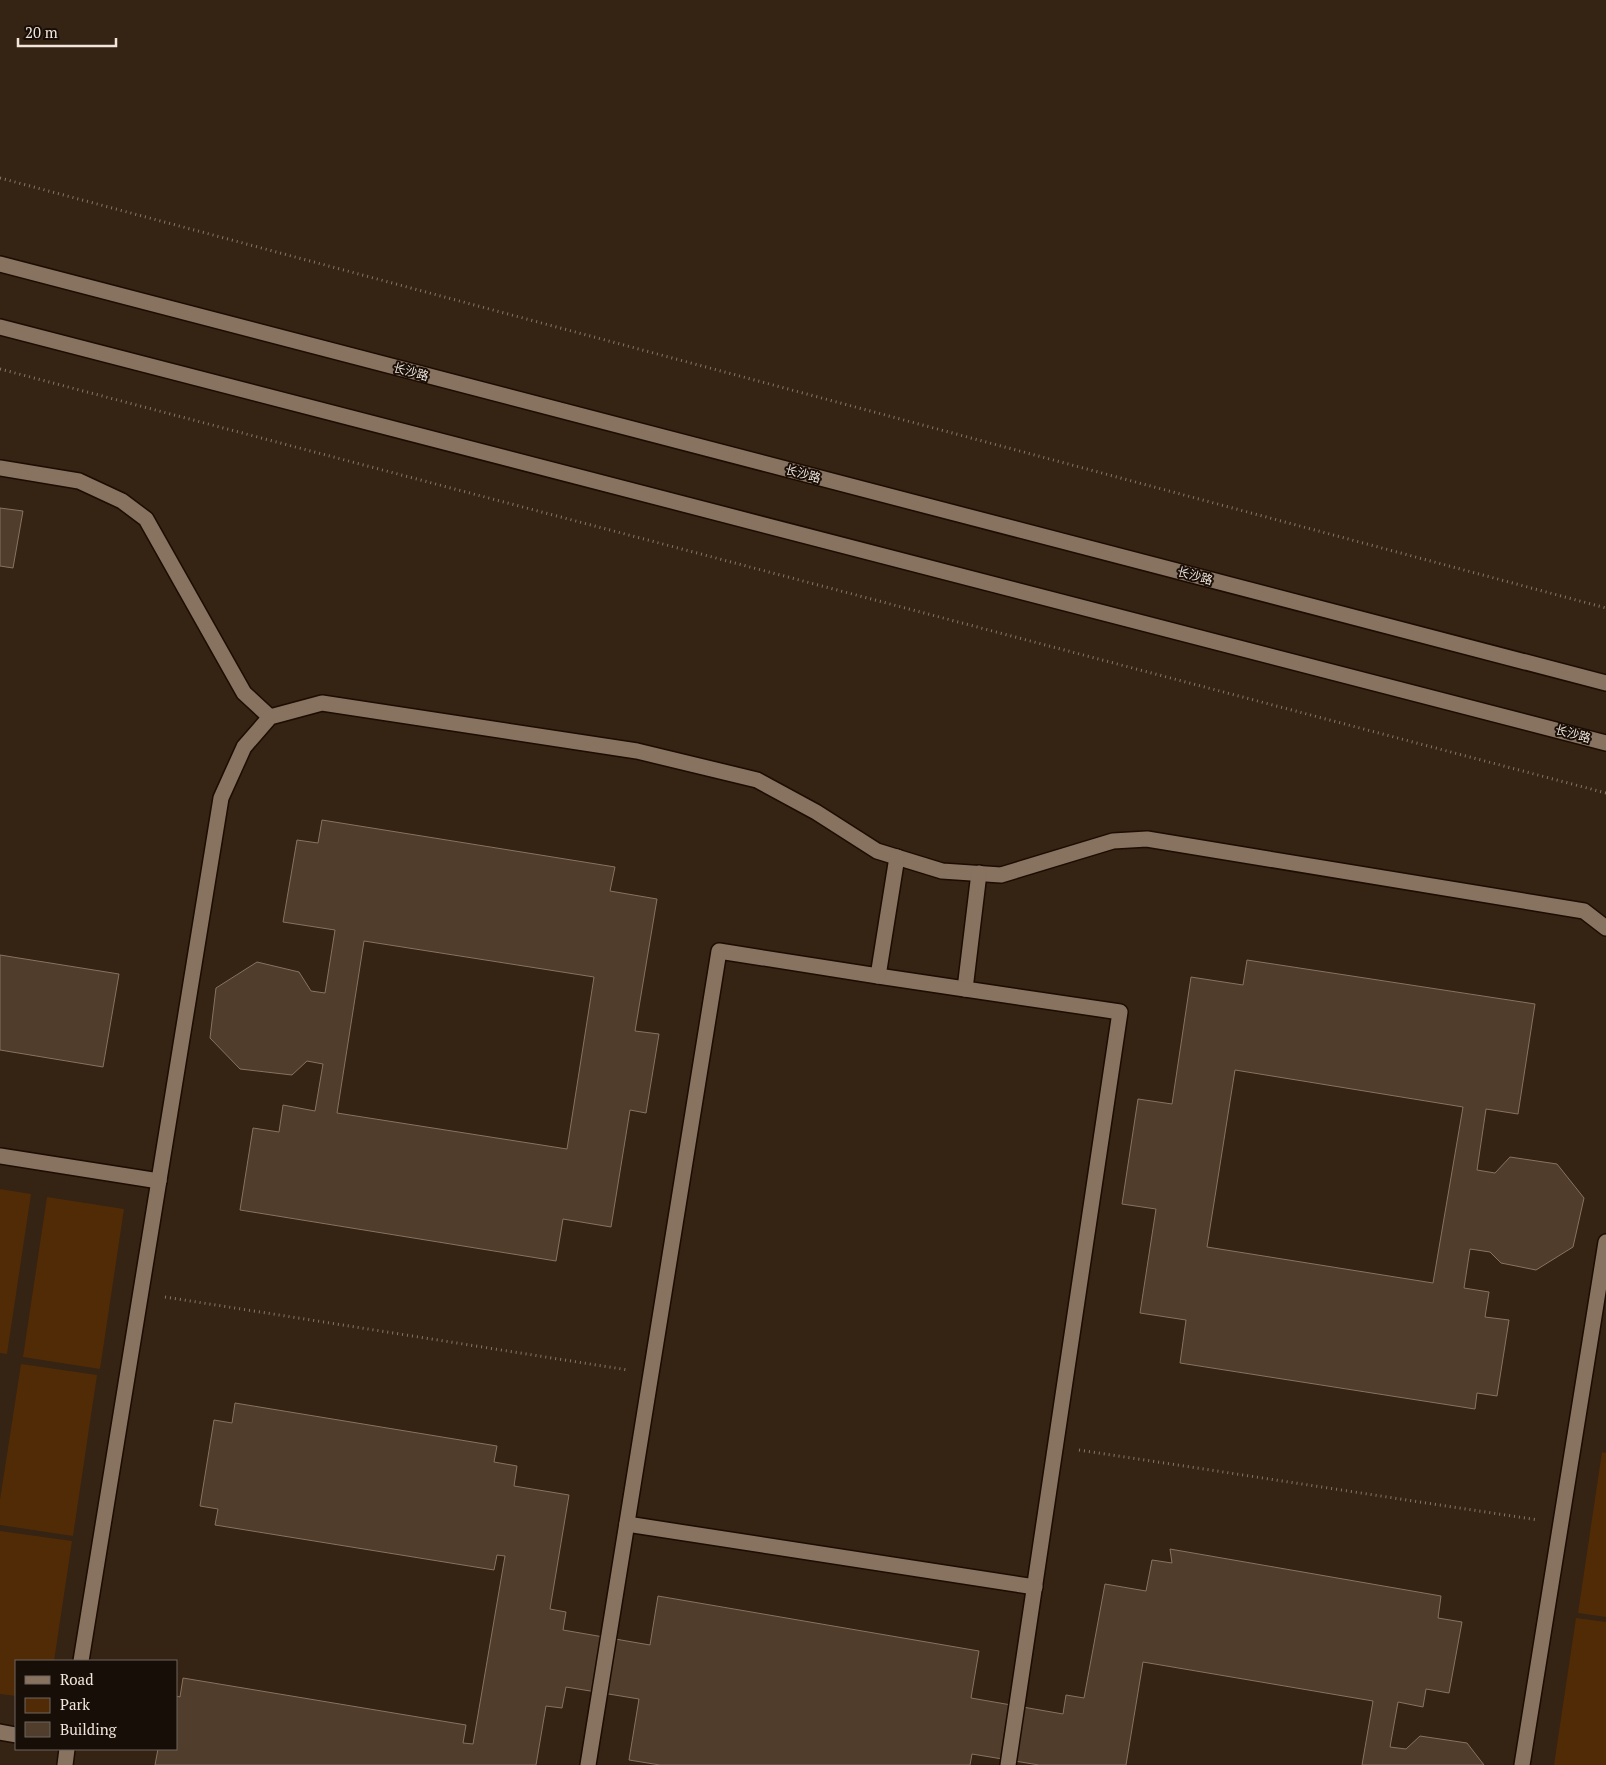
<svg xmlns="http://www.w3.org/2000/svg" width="1606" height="1765" viewBox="0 0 1606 1765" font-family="'PT Serif','Noto Sans SC',serif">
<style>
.green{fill:#512b06}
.building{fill:#503d2c;stroke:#887360;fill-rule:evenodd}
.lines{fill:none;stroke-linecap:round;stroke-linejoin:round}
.lane-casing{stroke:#1c0c01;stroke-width:18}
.street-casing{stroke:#1c0c01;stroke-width:18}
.secondary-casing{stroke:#1c0c01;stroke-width:18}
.path{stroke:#86776a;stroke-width:3;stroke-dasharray:1 4;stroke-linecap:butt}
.lane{stroke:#887260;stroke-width:15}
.street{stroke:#887260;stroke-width:15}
.secondary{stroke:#887260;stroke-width:15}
.labels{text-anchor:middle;stroke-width:4;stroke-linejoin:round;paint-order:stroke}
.street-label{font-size:12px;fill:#f2e5db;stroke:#170e08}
</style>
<rect width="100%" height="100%" fill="#352314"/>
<g class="green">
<path d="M0 1189 31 1194 7 1354 0 1353Z"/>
<path d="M47 1197 124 1209 100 1369 23 1357Z"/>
<path d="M21 1364 97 1375 73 1536 0 1525V1500Z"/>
<path d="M1602 1452 1606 1453V1617L1578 1613Z"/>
<path d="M0 1531 72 1541 54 1661H16V1696L0 1694Z"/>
<path d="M1576 1618 1606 1622V1765H1554Z"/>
</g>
<g class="building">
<path d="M0 508 23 511 13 568 0 566Z"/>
<path d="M322 820 615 867 610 891 657 899 635 1031 659 1034 646 1113 630 1110 611 1227 563 1219 556 1261 240 1210 253 1128 279 1132 283 1105 315 1111 323 1064 307 1061 292 1075 240 1069 210 1038 216 988 257 962 299 972 311 991 325 993 335 930 283 922 297 840 318 843ZM364 941 594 977 567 1149 337 1113Z"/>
<path d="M0 955 119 974 103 1067 0 1050Z"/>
<path d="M1247 960 1535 1004 1518 1114 1486 1109 1477 1170 1495 1173 1510 1157 1557 1164 1584 1198 1573 1247 1536 1270 1501 1263 1490 1252 1470 1249 1464 1288 1489 1292 1485 1317 1509 1320 1497 1396 1477 1393 1475 1409 1180 1363 1186 1320 1140 1313 1156 1209 1122 1204 1138 1099 1172 1104 1191 977 1243 985ZM1235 1070 1463 1107 1433 1283 1207 1247Z"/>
<path d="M235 1403 497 1446 494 1462 517 1466 514 1486 569 1495 550 1609 566 1612 563 1630 650 1645 658 1596 979 1651 971 1698 1063 1714 1066 1695 1084 1698 1105 1584 1146 1591 1152 1560 1172 1563 1170 1549 1441 1596 1438 1618 1462 1622 1449 1693 1426 1689 1423 1707 1398 1702 1390 1747 1406 1749 1420 1736 1467 1743 1484 1765H1362L1373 1701 1143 1662 1126 1765H1039L972 1754 970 1765H660L629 1760 639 1699 566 1687 562 1708 546 1706 536 1765H155L158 1749H176V1696L180 1697 183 1678 466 1725 463 1743 473 1744 505 1556 497 1555 494 1570 215 1525 218 1509 200 1506 214 1420 232 1423Z"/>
</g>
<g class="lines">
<g class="lane-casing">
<g id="lane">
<path d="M0 468 79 481 122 501 146 519 244 693 270 717"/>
<path d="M0 1156 159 1181"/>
<path d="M81 1661 221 798 244 747 270 717 322 703 637 751 757 780 816 812 877 851 942 871 1001 875 1113 841 1147 839 1584 911 1606 928"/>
<path d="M0 1732 16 1735"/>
<path d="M65 1765 67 1749"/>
<path d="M1522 1765 1606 1242"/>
</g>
</g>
<g class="street-casing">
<g id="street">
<path d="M979 873 965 989 1120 1012 1008 1765"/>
<path d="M878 976 965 989"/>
<path d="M627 1524 1035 1587"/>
<path d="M588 1765 719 951 878 976 897 857"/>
</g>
</g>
<g class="secondary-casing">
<g id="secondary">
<path d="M0 264 1606 683"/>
<path d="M0 327 1606 743"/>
</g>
</g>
<g class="path">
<path d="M0 178 1606 608"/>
<path d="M0 369 1606 793"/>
<path d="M165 1297 628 1370"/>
<path d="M1079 1450 1538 1520"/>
</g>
<use href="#lane" class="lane"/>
<use href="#street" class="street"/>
<use href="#secondary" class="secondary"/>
</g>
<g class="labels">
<g class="street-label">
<text transform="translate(411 372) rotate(15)" y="4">长沙路</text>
<text transform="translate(803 474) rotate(15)" y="4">长沙路</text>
<text transform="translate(1195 576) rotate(15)" y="4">长沙路</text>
<text transform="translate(1573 734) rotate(15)" y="4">长沙路</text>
</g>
</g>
<rect x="15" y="1660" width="162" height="90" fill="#170e08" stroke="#6f645c"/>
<rect x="25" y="1676" width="25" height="8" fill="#887260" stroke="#6f645c"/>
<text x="60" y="1685" font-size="15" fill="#f2e5db">Road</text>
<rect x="25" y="1698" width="25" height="15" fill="#512b06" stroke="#6f645c"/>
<text x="60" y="1710" font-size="15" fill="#f2e5db">Park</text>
<rect x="25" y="1722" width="25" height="15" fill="#503d2c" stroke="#6f645c"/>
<text x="60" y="1735" font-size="15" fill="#f2e5db">Building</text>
<path d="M18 38v8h98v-8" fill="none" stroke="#f2e5db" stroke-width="2.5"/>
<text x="25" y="38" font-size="15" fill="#f2e5db" stroke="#170e08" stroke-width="4" paint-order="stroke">20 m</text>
</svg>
